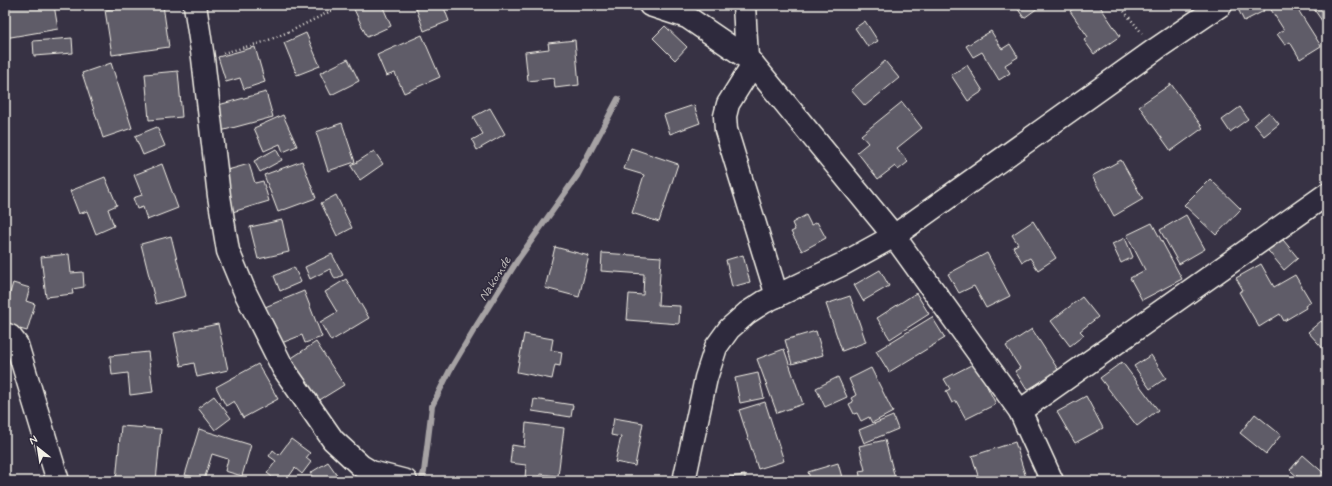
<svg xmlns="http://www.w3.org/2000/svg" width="1332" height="486" viewBox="0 0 1332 486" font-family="Mynerve,sans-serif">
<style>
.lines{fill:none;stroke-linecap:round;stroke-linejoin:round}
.stream{stroke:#a6a2a4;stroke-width:6}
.building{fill:#5f5c67;stroke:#f4f1e8}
.street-casing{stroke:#f4f1e8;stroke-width:25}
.path{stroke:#f4f1e8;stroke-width:2.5;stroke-dasharray:1 3;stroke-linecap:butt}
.street{stroke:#2f2a3d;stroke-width:22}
.labels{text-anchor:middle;stroke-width:3;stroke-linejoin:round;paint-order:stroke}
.water-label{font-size:13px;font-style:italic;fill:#bab6b5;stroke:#2f2a3d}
</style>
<rect width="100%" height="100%" fill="#373244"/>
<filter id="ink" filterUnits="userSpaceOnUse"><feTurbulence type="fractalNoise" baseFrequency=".025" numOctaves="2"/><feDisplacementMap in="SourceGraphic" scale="8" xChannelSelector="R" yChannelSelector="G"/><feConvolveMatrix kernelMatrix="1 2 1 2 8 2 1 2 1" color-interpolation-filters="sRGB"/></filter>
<g filter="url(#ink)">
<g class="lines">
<path class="stream" d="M421 481 424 472 432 406 450 370 475 328 519 258 577 176 618 99"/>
</g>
<g class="building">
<path d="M5 5H54L58 29 5 38Z"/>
<path d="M140 5H163L169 47 112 55 105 10Z"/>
<path d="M352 5H382L391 26 367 37Z"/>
<path d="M415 5H443L449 21 424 31Z"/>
<path d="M1015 5H1042L1024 18Z"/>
<path d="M1079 5H1099L1120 36 1094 54 1084 40 1088 37 1070 11Z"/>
<path d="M1236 5H1261L1264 11 1244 21Z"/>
<path d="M1268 5H1295L1321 46 1300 59 1290 42 1285 45 1277 34 1284 30Z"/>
<path d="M1311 5H1327V28Z"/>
<path d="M865 21 878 41 868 47 855 28Z"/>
<path d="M665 26 687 47 675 60 653 38Z"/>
<path d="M991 31 1002 49 1010 44 1018 57 1005 65 1010 73 999 80 982 52 973 57 966 46Z"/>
<path d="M306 33 320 66 297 75 284 43Z"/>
<path d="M422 35 440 77 404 93 395 73 386 76 377 55Z"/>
<path d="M72 38 73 53 34 56 33 41Z"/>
<path d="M575 40 579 85 555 88 554 78 528 81 525 52 549 49 548 43Z"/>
<path d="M255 47 265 82 244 89 240 78 226 82 218 57Z"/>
<path d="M348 59 359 81 331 95 320 73Z"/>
<path d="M885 61 899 78 865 106 851 90Z"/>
<path d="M111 63 132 128 103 138 82 73Z"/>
<path d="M967 65 983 91 968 101 951 75Z"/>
<path d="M178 71 182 117 149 120 145 74Z"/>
<path d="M1171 84 1203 128 1171 151 1139 106Z"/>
<path d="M266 92 273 117 217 132 211 107Z"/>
<path d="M902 102 922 128 897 148 908 162 898 170 895 166 878 179 857 152 868 143 861 135Z"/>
<path d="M694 105 700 123 670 134 664 115Z"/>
<path d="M1240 107 1248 119 1230 132 1222 120Z"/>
<path d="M490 108 505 134 477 150 472 140 483 134 473 117Z"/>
<path d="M1269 112 1279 124 1264 136 1254 124Z"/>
<path d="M283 115 297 146 283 152 280 144 264 151 254 128Z"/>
<path d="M342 123 355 162 328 171 316 132Z"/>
<path d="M157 127 165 146 143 155 135 136Z"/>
<path d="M631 148 678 164 659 222 632 213 644 175 624 169Z"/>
<path d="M276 149 282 160 260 172 254 161Z"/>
<path d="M374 151 383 164 360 180 351 166Z"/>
<path d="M1121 160 1143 199 1114 216 1092 176Z"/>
<path d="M302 161 316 198 278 212 264 175Z"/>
<path d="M162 164 178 208 147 220 143 207 137 209 133 198 142 195 134 175Z"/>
<path d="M249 164 255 183 263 181 269 201 229 213 217 173Z"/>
<path d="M105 177 117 205 108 209 114 226 96 234 87 211 79 214 70 191Z"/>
<path d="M1210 179 1241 209 1216 235 1184 205Z"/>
<path d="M336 195 352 228 337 236 321 203Z"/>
<path d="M806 215 811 225 817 222 826 238 802 251 791 232 795 230 792 223Z"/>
<path d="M1186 215 1205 249 1179 264 1160 230Z"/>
<path d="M282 220 289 252 258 259 250 227Z"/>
<path d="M1033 221 1056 258 1038 270 1030 258 1022 262 1013 247 1018 244 1012 235Z"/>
<path d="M1152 223 1182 279 1142 300 1130 278 1145 270 1127 235Z"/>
<path d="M1279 235 1298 258 1284 270 1265 247Z"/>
<path d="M171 236 186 296 156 304 141 244Z"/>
<path d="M1125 238 1133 257 1121 263 1112 244Z"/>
<path d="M555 247 589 256 579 297 545 288Z"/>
<path d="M602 253 661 257 658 305 680 306 679 324 627 320 629 294 643 295 644 274 601 271Z"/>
<path d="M987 253 1010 296 986 308 974 286 959 293 948 274Z"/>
<path d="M69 254 71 273 83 272 84 287 72 289 73 294 46 297 41 257Z"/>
<path d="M332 254 343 275 335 279 330 269 310 279 305 267Z"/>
<path d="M743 255 750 282 732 287 726 260Z"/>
<path d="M1261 264 1274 287 1295 275 1311 302 1305 306 1306 308 1284 321 1280 314 1259 327 1239 292 1243 290 1236 278Z"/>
<path d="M294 267 301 282 280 291 274 276Z"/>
<path d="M880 270 889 286 863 301 854 285Z"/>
<path d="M346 279 369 318 331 341 320 322 337 312 325 292Z"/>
<path d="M13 283 30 288 26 301 35 304 27 331 5 325V295L9 296Z"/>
<path d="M304 291 322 337 305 343 302 335 279 344 265 307Z"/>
<path d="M916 293 929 314 890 339 877 318Z"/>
<path d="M850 296 866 342 842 351 826 304Z"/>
<path d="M1082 297 1098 317 1080 331 1084 335 1070 346 1051 321Z"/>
<path d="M932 317 945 338 889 372 876 351Z"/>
<path d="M1321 321 1327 327V353L1308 332Z"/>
<path d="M218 324 228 370 197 377 194 363 181 366 174 333Z"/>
<path d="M1032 329 1059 371 1027 390 1015 371 1020 368 1006 346Z"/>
<path d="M816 331 823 355 792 364 785 340Z"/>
<path d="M524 334 553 339 551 350 562 352 560 366 555 365 552 379 517 372Z"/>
<path d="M316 342 344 385 318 401 290 359Z"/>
<path d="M784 349 803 404 777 413 757 359Z"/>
<path d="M148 352 153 392 130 395 128 373 112 375 110 356Z"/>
<path d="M1151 355 1166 378 1150 389 1134 366Z"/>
<path d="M1122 362 1158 410 1137 426 1100 378Z"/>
<path d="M975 363 996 404 966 419 956 401 952 403 946 391 950 389 944 379Z"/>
<path d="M258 364 278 399 243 418 234 401 226 406 216 387Z"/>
<path d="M871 368 893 412 872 423 869 417 861 421 857 413 854 414 849 404 853 402 851 398 856 395 849 379Z"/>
<path d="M758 373 764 398 740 403 735 378Z"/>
<path d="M838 377 847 397 825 407 816 388Z"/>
<path d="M214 396 231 418 215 430 198 408Z"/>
<path d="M1086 396 1103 428 1075 443 1057 412Z"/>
<path d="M534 399 573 405 571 417 532 411Z"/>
<path d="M765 402 784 461 758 469 739 410Z"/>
<path d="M1255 414 1281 435 1266 454 1240 433Z"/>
<path d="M893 416 898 429 864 443 859 430Z"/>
<path d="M614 418 643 423 635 466 615 462 621 437 611 435Z"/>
<path d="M526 423 564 428 558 476 540 474 539 479 525 478 526 465 510 463 512 445 524 447Z"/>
<path d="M121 426 161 429 156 481H116Z"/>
<path d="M199 429 251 445 242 476 225 471 228 459 212 454 204 480 185 475Z"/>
<path d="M291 439 310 453 306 458 311 462 302 474 295 468 286 481H277L267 473 276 461 269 456 273 450 279 455Z"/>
<path d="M885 440 895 478 883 481H861L859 471 865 470 859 446Z"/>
<path d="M1015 442 1027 481H988L987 477 979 479 972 456Z"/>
<path d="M1303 455 1327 476V481H1302L1290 470Z"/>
<path d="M328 462 340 479 337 481H311L314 479 310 473Z"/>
<path d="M838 463 843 481H811L808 472Z"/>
<path d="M745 475V481H714V479Z"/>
</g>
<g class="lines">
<g class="street-casing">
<g id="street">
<path d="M195 5 203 58 219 196 228 251 245 292 283 368 333 440 361 466 371 472 406 481"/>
<path d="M650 5 687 17 747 58 753 64 894 236 1020 411 1052 481"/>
<path d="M744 5 747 58"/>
<path d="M753 64 728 104 725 116 726 130 777 296"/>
<path d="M5 334 10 336 17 345 58 481"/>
<path d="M1020 411 1327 194"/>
<path d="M684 481 706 378 716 347 729 329 747 313 764 302 843 264 894 236 1156 49 1221 5"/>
</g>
</g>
<g class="path">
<path d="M1119 5 1142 33"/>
<path d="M223 53 264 42 293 30 343 5"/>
</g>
<use href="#street" class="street"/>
</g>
</g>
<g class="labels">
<g class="water-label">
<text transform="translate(494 278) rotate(-58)" y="5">Nakonde</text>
</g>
</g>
<rect width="1332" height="486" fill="none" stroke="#2f2a3d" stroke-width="20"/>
<rect x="10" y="10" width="1312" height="466" fill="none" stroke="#f4f1e8" stroke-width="1.5" filter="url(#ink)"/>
<g transform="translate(38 448) rotate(330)" stroke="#2f2a3d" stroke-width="3" paint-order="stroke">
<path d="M0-3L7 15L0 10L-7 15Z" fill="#f4f1e8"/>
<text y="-6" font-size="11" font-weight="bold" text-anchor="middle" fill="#f4f1e8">N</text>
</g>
</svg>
